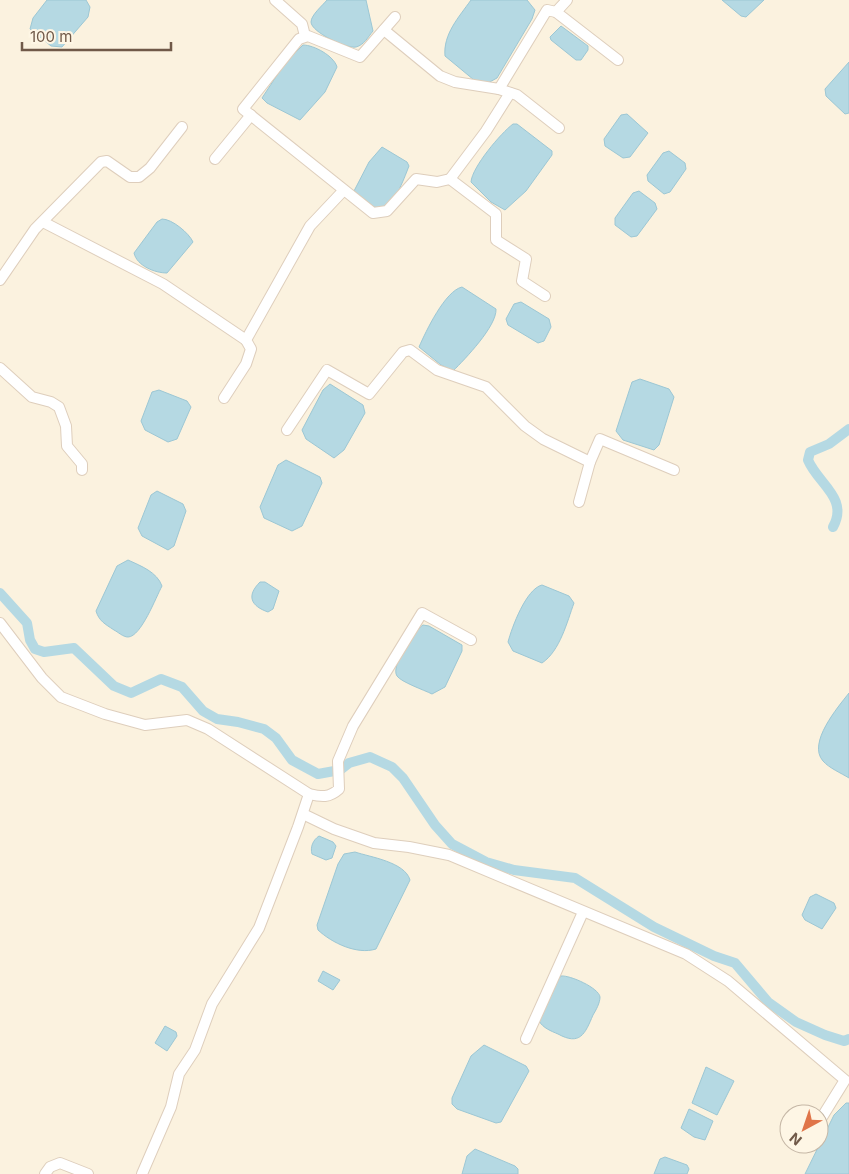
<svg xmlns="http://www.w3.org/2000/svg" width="849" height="1174" viewBox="0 0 849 1174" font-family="Inter,sans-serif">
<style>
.water{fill:#b5d9e3;stroke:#9cc7d4}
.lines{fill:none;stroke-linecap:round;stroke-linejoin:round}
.canal{stroke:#b5d9e3;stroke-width:10}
.street-casing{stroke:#decebc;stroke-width:12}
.street{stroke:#fff;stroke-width:10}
</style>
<rect width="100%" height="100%" fill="#fbf2df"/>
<g class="water">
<path d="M47 0H86L90 7 88 17 62 47 51 46 30 29 33 18Z"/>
<path d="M327 0H366L373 31C368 37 364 45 356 47 347 49 311 32 311 22 311 15 323 5 327 0Z"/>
<path d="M471 0H527L535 10 532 19 497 78 486 84 474 80 445 56C443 34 459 17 471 0Z"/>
<path d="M722 0H764L746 17 741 16Z"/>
<path d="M561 26 588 46V50L581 60H576L551 40 550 37Z"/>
<path d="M303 45C314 45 334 56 337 67L325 92 300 120 267 103 262 98 285 63Z"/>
<path d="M849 62V113L845 114 826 96 825 89Z"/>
<path d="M627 114 648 133 630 157 623 158 605 146 604 139 621 115Z"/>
<path d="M513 124H517L552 151V155L526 191 505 210 491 202 471 182C472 167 501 133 513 124Z"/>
<path d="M382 147 407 162 409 166C403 181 395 205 379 211L354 191 369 162Z"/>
<path d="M669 151 685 163 686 169 670 192 664 194 648 181 647 175 663 153Z"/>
<path d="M639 191 655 203 657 209 637 236 631 237 615 225V218L633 193Z"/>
<path d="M162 219C172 219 189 233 193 242L167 273C155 273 137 266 134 253L157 222Z"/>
<path d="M462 287 496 309C497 326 465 359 453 371L441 365 419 347C426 331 445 291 462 287Z"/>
<path d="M521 302 549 319 551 327 544 341 538 343 508 325 506 319 514 304Z"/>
<path d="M640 379 669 389 674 397 659 445 654 450 623 440 616 431 632 382Z"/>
<path d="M330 384 363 405 365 413 344 450 334 458 306 439 302 430 323 390Z"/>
<path d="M159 390 187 401 191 407 177 439 168 442 145 430 141 421 152 392Z"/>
<path d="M286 460 320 477 322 483 302 526 292 531 264 518 260 507 278 465Z"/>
<path d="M157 491 183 504 186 511 174 546 168 550 142 536 138 528 151 495Z"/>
<path d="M128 560C141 566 157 572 162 586 156 597 141 637 128 637 123 637 118 632 114 630 105 624 99 621 96 611L117 566Z"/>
<path d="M260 582H265L279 591 273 609 268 612C251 606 246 596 260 582Z"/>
<path d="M542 585 569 596 574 603C567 622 560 651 542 663L513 651 508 642C512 627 526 589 542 585Z"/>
<path d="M423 625 429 626 462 645V651L445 687 432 694C424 690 401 682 397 676 390 666 415 630 423 625Z"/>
<path d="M849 693V778C841 773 829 768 823 761 807 743 838 707 849 693Z"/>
<path d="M319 836 333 842 336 846 332 858 326 860 312 854C310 847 313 840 319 836Z"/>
<path d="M355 852C370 857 405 862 410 880L376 949C357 955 332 943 318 930L317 925 338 864 344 854Z"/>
<path d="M816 894 834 903 836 908 822 929 805 920 802 915 810 897Z"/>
<path d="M323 971 340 980 333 990 318 981Z"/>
<path d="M561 976C570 975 599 988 600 997 600 1003 596 1010 593 1015 585 1034 580 1046 558 1034 551 1031 543 1028 539 1021L556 982Z"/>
<path d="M165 1026 176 1032 177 1036 167 1051 155 1043Z"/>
<path d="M484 1045 526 1066 529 1071 501 1122 496 1123 457 1109 452 1104V1098L471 1056Z"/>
<path d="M706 1067 734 1081 717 1115 692 1103Z"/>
<path d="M846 1103H849V1174H805L834 1115Z"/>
<path d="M689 1109 713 1121 705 1140 694 1137 681 1128Z"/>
<path d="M475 1149 515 1166 518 1169V1174H462L467 1156Z"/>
<path d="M665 1157 687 1165 689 1169 687 1174H654L660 1159Z"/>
</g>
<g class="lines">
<g class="canal">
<path d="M833 527C849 498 818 484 808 460L810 452 829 444 849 429"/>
<path d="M0 593 27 623 30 640 35 649 44 652 74 648 114 686 131 693 161 679 182 687 203 711 217 719 238 722 264 729 276 738 292 760 318 774 340 770 349 763 370 757 392 767 403 778 435 825 452 844 486 862 514 870 575 878 654 927 714 956 735 963 768 1002 796 1022 825 1035 844 1041 849 1039"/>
</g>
<g class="street-casing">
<g id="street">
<path d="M275 0 302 24 305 36"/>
<path d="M556 12 567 0"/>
<path d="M395 17 360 57 308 36 299 39 243 109 373 213 387 211 416 179 437 182 450 179 486 131 510 93"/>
<path d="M384 30 440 76 455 82 499 89 517 95 559 128"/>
<path d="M499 89 547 10 556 12 618 60"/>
<path d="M215 159 251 115"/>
<path d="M450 179 496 214V240L526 259 522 281 545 296"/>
<path d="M43 222 163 284 246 340"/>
<path d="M0 280 35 229 101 162 107 161 130 177H139L150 168 182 127"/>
<path d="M0 368 32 397 51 402 59 407 66 426 67 446 82 464V470"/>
<path d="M224 398 246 364 251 349 246 340 310 226 343 191"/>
<path d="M287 430 327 370 369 394 403 352 410 350 437 370 486 387 525 426 543 439 590 462 579 502"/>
<path d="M590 462 600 439 674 470"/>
<path d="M0 623 42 678 61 697 105 714 145 725 187 720 208 729 309 794C322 797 329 798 339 789L338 761 353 726 422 613 471 640"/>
<path d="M303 814 334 829 374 843 409 847 449 855 686 954 728 981 845 1080 819 1122"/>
<path d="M526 1039 583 912"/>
<path d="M45 1174 50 1167 60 1163 88 1174"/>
<path d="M142 1174 171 1107 179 1074 195 1050 212 1004 259 928 298 827 309 794"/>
</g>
</g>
<use href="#street" class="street"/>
</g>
<g transform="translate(804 1129) rotate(220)"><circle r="24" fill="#fef6e5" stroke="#c5b7a6"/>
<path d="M0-4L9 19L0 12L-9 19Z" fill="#e07549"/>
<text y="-8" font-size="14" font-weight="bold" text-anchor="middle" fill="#705948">N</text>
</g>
<path d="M22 42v8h149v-8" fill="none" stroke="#705948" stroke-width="2.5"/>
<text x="30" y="42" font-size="15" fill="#705948" stroke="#fef6e5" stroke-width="4" paint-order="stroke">100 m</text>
</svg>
